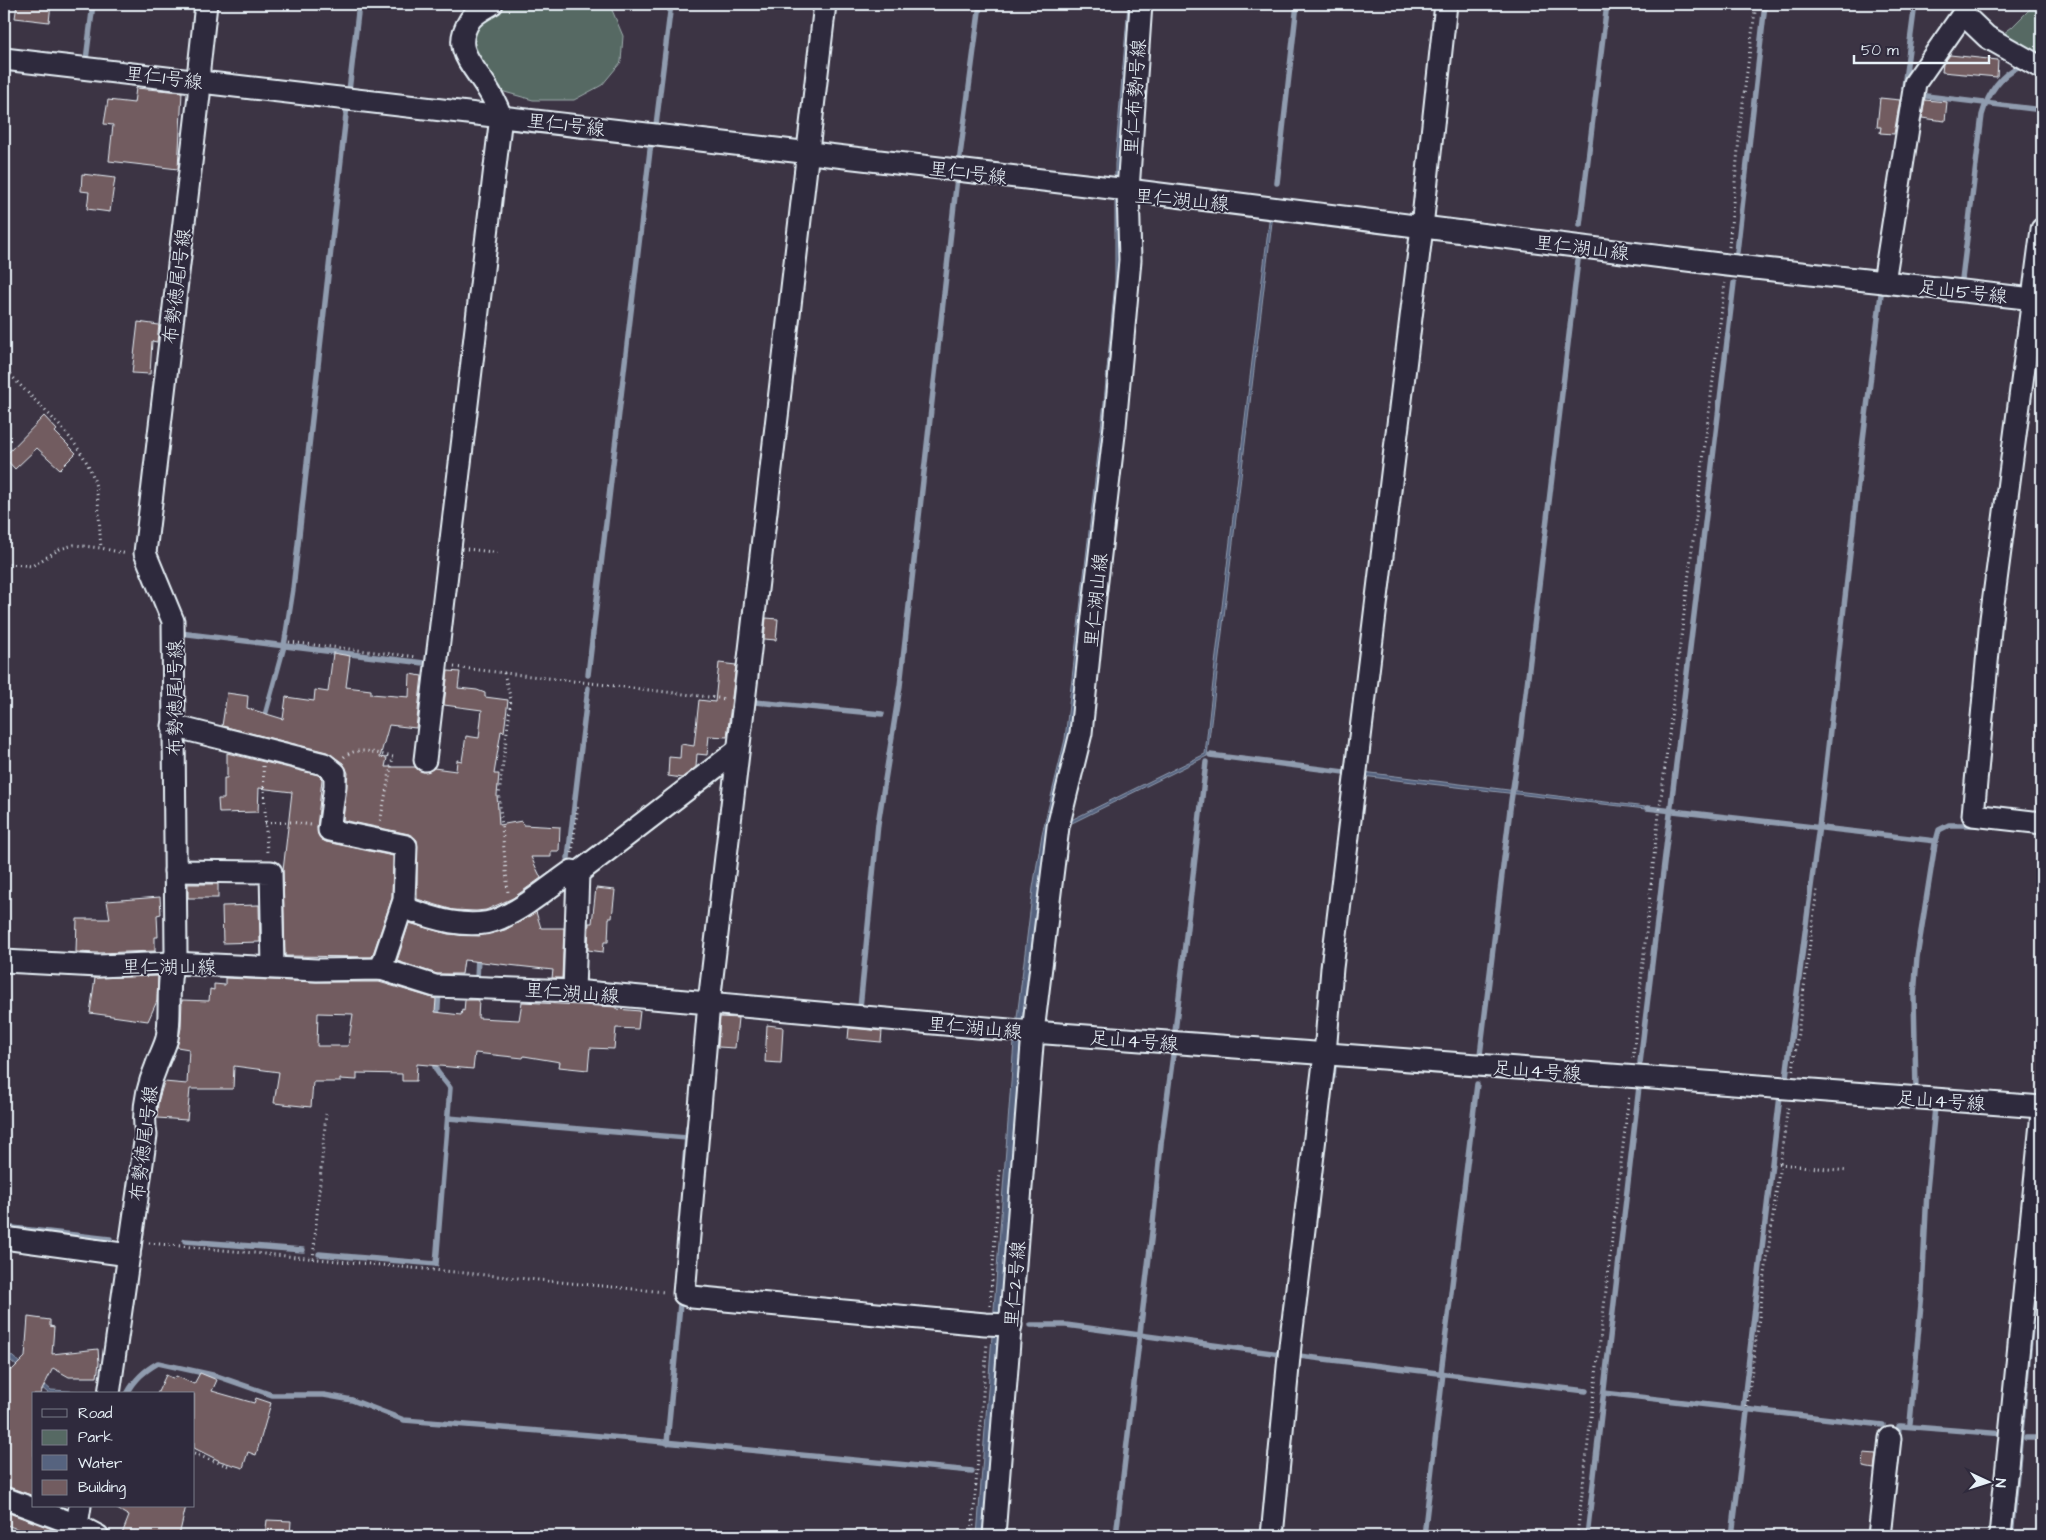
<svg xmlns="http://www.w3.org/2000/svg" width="2046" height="1540" viewBox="0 0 2046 1540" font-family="'Architects Daughter','Klee One',sans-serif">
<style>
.green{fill:#566963;stroke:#9fadae}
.water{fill:#56637f;stroke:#909caf}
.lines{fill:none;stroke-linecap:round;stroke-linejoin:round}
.stream{stroke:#909caf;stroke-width:5.5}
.building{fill:#725c60;stroke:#e8f1f8;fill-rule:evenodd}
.minor-casing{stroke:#e8f1f8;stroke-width:25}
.path{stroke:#e8f1f8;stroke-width:3;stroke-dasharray:1 4;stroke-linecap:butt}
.minor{stroke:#2f2a3d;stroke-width:21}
.labels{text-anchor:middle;stroke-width:4;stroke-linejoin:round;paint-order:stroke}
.street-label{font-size:19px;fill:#e8f1f8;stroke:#2f2a3d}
</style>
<rect width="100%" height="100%" fill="#3c3444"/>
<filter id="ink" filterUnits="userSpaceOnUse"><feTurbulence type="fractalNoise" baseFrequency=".02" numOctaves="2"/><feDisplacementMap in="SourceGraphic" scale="10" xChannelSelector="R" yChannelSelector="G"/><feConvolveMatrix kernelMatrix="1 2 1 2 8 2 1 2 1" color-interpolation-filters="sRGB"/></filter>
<g filter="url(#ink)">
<g class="green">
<path d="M504 4H605L612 10 623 36 621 62 602 85 574 100H533L501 91 472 50 477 28Z"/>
<path d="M2035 4H2042V62L1999 37 2012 27Z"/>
</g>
<g class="water">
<path d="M1128 4H1133L1120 288 1071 742 1048 834 1039 892 1022 1021 984 1536H977L1014 1042 1033 888 1042 834 1065 739 1104 402 1115 281V164Z"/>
<path d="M1270 214H1273L1207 756 1066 826 1065 823 1205 754 1215 664Z"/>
<path d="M1363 772 1654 808V810L1362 776Z"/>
<path d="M4 1351H6L51 1390 88 1392V1394L48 1393 4 1355Z"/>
</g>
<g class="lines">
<g class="stream">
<path d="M86 60 93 4"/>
<path d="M460 65 471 82"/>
<path d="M1904 87 1915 4"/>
<path d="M349 91 359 4"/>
<path d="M1918 95 2042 110"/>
<path d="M656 125 671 4"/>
<path d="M959 163 980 4"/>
<path d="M1277 183 1297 4"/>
<path d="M1580 225 1607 4"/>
<path d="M1737 252 1765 4"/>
<path d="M1962 279 1982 115C1988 94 2000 75 2020 66"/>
<path d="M180 633 432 664"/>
<path d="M588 675 651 142"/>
<path d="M755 702 882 714"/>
<path d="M264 719 284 646 293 589 347 106"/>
<path d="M1210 755 1352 773"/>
<path d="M1647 808 1936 841 1939 830 1949 825H1976"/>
<path d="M568 858 588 688"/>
<path d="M473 980H477L478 956"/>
<path d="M860 1008 878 824 900 686 957 178"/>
<path d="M437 1019 439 992"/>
<path d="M1175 1032 1206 762"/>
<path d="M1480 1055 1511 801 1521 735 1578 260"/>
<path d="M1640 1063 1734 283"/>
<path d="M1333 1077 1334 1066"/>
<path d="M1786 1077 1820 818 1862 448 1881 294"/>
<path d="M1916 1090 1914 996 1917 957 1935 844"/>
<path d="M448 1118 687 1138"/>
<path d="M684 1169 688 1126"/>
<path d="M4 1227 110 1239"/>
<path d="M185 1241 303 1250"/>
<path d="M319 1254 436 1264 450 1088C443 1077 433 1072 434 1058"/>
<path d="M1031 1325H1066L1280 1354"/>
<path d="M1299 1356 1586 1391"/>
<path d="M1441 1373 1477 1084"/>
<path d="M1604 1393 1883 1425"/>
<path d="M127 1394C135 1379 144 1371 158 1363L217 1376 272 1395H324L352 1400 404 1420 590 1435 972 1471"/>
<path d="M1743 1409 1780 1096H1776"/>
<path d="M1910 1423 1922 1293 1927 1190 1935 1107"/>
<path d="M1901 1426 2004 1434"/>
<path d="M2026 1438H2042"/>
<path d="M1898 1440 1899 1426"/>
<path d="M667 1443 680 1304"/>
<path d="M1116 1536 1153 1223 1161 1144 1173 1055"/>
<path d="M1424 1536 1443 1373"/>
<path d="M1587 1536 1639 1087"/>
<path d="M1732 1536 1747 1412"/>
<path d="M2011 1536 2038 1257"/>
</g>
</g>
<g class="building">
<path d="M17 4H51L49 22 15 18Z"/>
<path d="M1950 55 1998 60 1997 77 1942 72 1943 64Z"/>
<path d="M136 88 182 92 178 169 109 161 113 125 104 124 108 100 134 103Z"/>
<path d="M1880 98 1900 100 1894 134 1880 133 1881 127H1877Z"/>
<path d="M1925 100 1947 102 1945 121 1922 118Z"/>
<path d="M82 174 115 178 110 212 87 209 89 192 81 191Z"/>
<path d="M138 322 159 325 157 342 152 341 150 374 132 373Z"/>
<path d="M44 416 57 430 55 432 76 453 60 469 37 448 15 469 4 457Z"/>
<path d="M766 618 778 619 776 640 764 639Z"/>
<path d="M333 653 350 656 346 687 371 690V694L409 697 410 674 422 676 416 728 389 725 380 757 387 758 385 767H415L424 772 434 768 456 771 457 760 462 761 466 736 479 738 482 710 444 705 448 671 460 672 458 688 477 690 485 693V697L508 700 504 732 501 731 494 774H499L497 795 499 825 522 821 523 825 560 827 559 851H551V857H531L541 878 513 898 486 910 476 911 453 910 417 899V840L409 834 343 820 348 773 343 763 327 752 222 726 227 693 248 696 247 708 283 719 286 697 314 701 315 690 328 692Z"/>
<path d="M719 663 736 665 727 737 709 736 707 755 697 754 696 767 682 778 668 776 669 757 680 758 681 744 694 746 699 700 715 702Z"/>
<path d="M227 753 318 775 322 779 317 828 321 839 326 842 393 856 392 898 372 957 285 956 283 871 292 792 259 788 258 812 219 813 218 799H224V778H227Z"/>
<rect x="188" y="884" width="30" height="14"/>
<path d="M596 888 615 890 612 918H609L608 942H604L603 952 588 950 589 923H592Z"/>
<path d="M160 897 161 914 157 915 158 937H155V951L98 953 76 952 77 919H110L107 901Z"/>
<path d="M259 905 260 942 223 943 222 906Z"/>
<path d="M536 912 541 928H564L562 978H552L553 970 464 960 462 974H437L397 961 409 923 448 934 479 936 505 930Z"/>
<path d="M158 976 157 1001 148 1021 90 1013 95 978Z"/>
<path d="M225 978 316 982H379L436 999 435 1012 461 1015 462 1010 464 1011 465 1000H479L478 1018 519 1020 522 1002 617 1007V1009L640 1011 638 1029 616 1028 614 1049 590 1048 588 1070 559 1067 560 1062 524 1056 523 1058 475 1053 473 1069 417 1064 416 1081H402V1074L357 1073V1080L340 1079V1082H313L311 1107 274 1103 279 1072 234 1066 233 1089H190L187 1120 157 1118 158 1102 164 1082 187 1084 189 1049 177 1047 181 1028 182 1000 209 1001 210 989 214 990V984L225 985ZM318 1013 353 1014 348 1046H317Z"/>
<path d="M720 1017 738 1018 735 1048 718 1047Z"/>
<path d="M767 1025 783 1027 781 1063 765 1062Z"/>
<path d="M849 1028 882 1031 881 1042 848 1039Z"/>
<path d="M28 1317 50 1320V1326L54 1327 52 1354 98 1349 99 1363 97 1377H69L53 1368 40 1394H34V1496L4 1486V1366L12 1370 25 1357Z"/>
<path d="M200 1373 217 1380 212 1391 254 1403 256 1398 271 1403 256 1455 248 1452 243 1468 220 1461 194 1448V1394H157L166 1375 175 1379 176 1376 194 1384Z"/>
<path d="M1864 1453 1876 1454 1874 1469 1863 1467Z"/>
<path d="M112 1506H186L179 1536 122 1534 129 1516Z"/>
<path d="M6 1512 71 1536H36L4 1524Z"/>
<path d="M267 1520 291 1521 290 1535 265 1536Z"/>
</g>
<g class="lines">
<g class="minor-casing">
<g id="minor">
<path d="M825 4 709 1003 684 1294 692 1297 985 1324 1011 1325"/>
<path d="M1963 14 1987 37 2042 68"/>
<path d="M4 59 1128 190 1727 265 1884 282 1915 83 1963 14 1967 4"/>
<path d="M2042 229 1991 619 1973 815 2042 823"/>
<path d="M1884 282 2042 300"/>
<path d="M173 726 324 764 335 773V786L329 830 406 846 404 900 381 969"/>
<path d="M425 760 501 116C497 106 493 97 487 88 473 64 451 49 470 20 475 13 485 8 492 4"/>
<path d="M175 871 271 872 273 967"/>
<path d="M578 873 738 750"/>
<path d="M402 907C431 918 471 932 501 918 526 907 549 887 572 871L578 873 574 991"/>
<path d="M4 961 98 966 172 963 317 970 381 969 435 986 574 991 1033 1032 1058 827 1081 733 1094 606 1115 426 1130 260 1128 190 1141 4"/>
<path d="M4 1238 129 1255"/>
<path d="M109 1394 146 1135C142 1111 147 1088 156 1067 159 1057 165 1047 167 1038 172 1010 165 980 176 953L173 621 145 553 199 95V68L206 4"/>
<path d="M4 1498 77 1525"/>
<path d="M80 1506 77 1525 98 1536"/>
<path d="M994 1536 1033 1032 2042 1107"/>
<path d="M1272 1536 1290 1346 1325 1054 1332 968 1422 227 1446 4"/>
<path d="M1879 1536 1890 1438"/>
<path d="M2000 1536 2042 1113"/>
</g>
</g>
<g class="path">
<path d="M1729 247 1741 117 1756 4"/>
<path d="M4 367C32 402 83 438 95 483 100 504 99 526 101 548"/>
<path d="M467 549 501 553"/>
<path d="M4 563 32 566 60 549 74 545 101 548 127 554"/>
<path d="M289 642 418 657"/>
<path d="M454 667 726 699"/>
<path d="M504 673 511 700 499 795 508 893"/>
<path d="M344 757C357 745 378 754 393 757L380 822"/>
<path d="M263 766 267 853"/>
<path d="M265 823 291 822 311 825"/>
<path d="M572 853 578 804"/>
<path d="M1633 1058 1655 847 1725 283"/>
<path d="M1793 1070 1817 890"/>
<path d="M1779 1164 1848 1171"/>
<path d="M149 1243 665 1292"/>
<path d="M313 1259 326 1114"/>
<path d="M990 1306 1000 1170"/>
<path d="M1747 1406 1788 1106"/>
<path d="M194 1454 231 1467"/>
<path d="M972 1536 987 1342"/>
<path d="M1577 1536 1629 1095"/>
</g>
<use href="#minor" class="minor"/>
</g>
</g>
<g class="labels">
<g class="street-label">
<text transform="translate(164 77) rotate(7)" y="7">里仁1号線</text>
<text transform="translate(1134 97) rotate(-86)" y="7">里仁布勢1号線</text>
<text transform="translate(566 124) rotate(7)" y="7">里仁1号線</text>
<text transform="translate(968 172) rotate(7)" y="7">里仁1号線</text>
<text transform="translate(1182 199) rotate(5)" y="7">里仁湖山線</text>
<text transform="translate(1582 247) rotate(7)" y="7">里仁湖山線</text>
<text transform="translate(176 286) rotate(-83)" y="7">布勢徳尾1号線</text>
<text transform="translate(1963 291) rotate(6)" y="7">足山5号線</text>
<text transform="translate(1095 600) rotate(-84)" y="7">里仁湖山線</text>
<text transform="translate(174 698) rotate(-90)" y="7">布勢徳尾1号線</text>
<text x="169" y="973">里仁湖山線</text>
<text transform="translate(572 992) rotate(4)" y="7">里仁湖山線</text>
<text transform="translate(975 1027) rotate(5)" y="7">里仁湖山線</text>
<text transform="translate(1134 1040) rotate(4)" y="7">足山4号線</text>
<text transform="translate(1537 1070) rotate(4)" y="7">足山4号線</text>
<text transform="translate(1941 1100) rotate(4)" y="7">足山4号線</text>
<text transform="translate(143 1143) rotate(-83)" y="7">布勢徳尾1号線</text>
<text transform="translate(1014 1284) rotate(-85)" y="7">里仁2号線</text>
</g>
</g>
<rect width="2046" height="1540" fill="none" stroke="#2f2a3d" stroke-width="20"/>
<rect x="10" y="10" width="2026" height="1520" fill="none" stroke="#e8f1f8" stroke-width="2" filter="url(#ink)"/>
<rect x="32" y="1392" width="162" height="115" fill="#2f2a3d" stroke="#797a88"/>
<rect x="42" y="1409" width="25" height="8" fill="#2f2a3d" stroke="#797a88"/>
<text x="78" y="1418" font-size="15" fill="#e8f1f8">Road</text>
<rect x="42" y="1430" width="25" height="15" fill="#566963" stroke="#797a88"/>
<text x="78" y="1442" font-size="15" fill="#e8f1f8">Park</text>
<rect x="42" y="1455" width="25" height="15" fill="#56637f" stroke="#797a88"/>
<text x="78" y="1468" font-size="15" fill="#e8f1f8">Water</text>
<rect x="42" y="1480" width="25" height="15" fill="#725c60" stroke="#797a88"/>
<text x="78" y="1492" font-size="15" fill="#e8f1f8">Building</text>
<g transform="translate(1988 1482) rotate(94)" stroke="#2f2a3d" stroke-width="4" paint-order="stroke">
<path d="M0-4L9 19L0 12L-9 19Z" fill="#e8f1f8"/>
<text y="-8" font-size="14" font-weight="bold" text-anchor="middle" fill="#e8f1f8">N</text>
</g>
<path d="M1854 55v8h135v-8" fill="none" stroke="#e8f1f8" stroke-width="2.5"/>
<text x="1861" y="55" font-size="15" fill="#e8f1f8" stroke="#2f2a3d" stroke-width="4" paint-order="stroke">50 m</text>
</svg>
